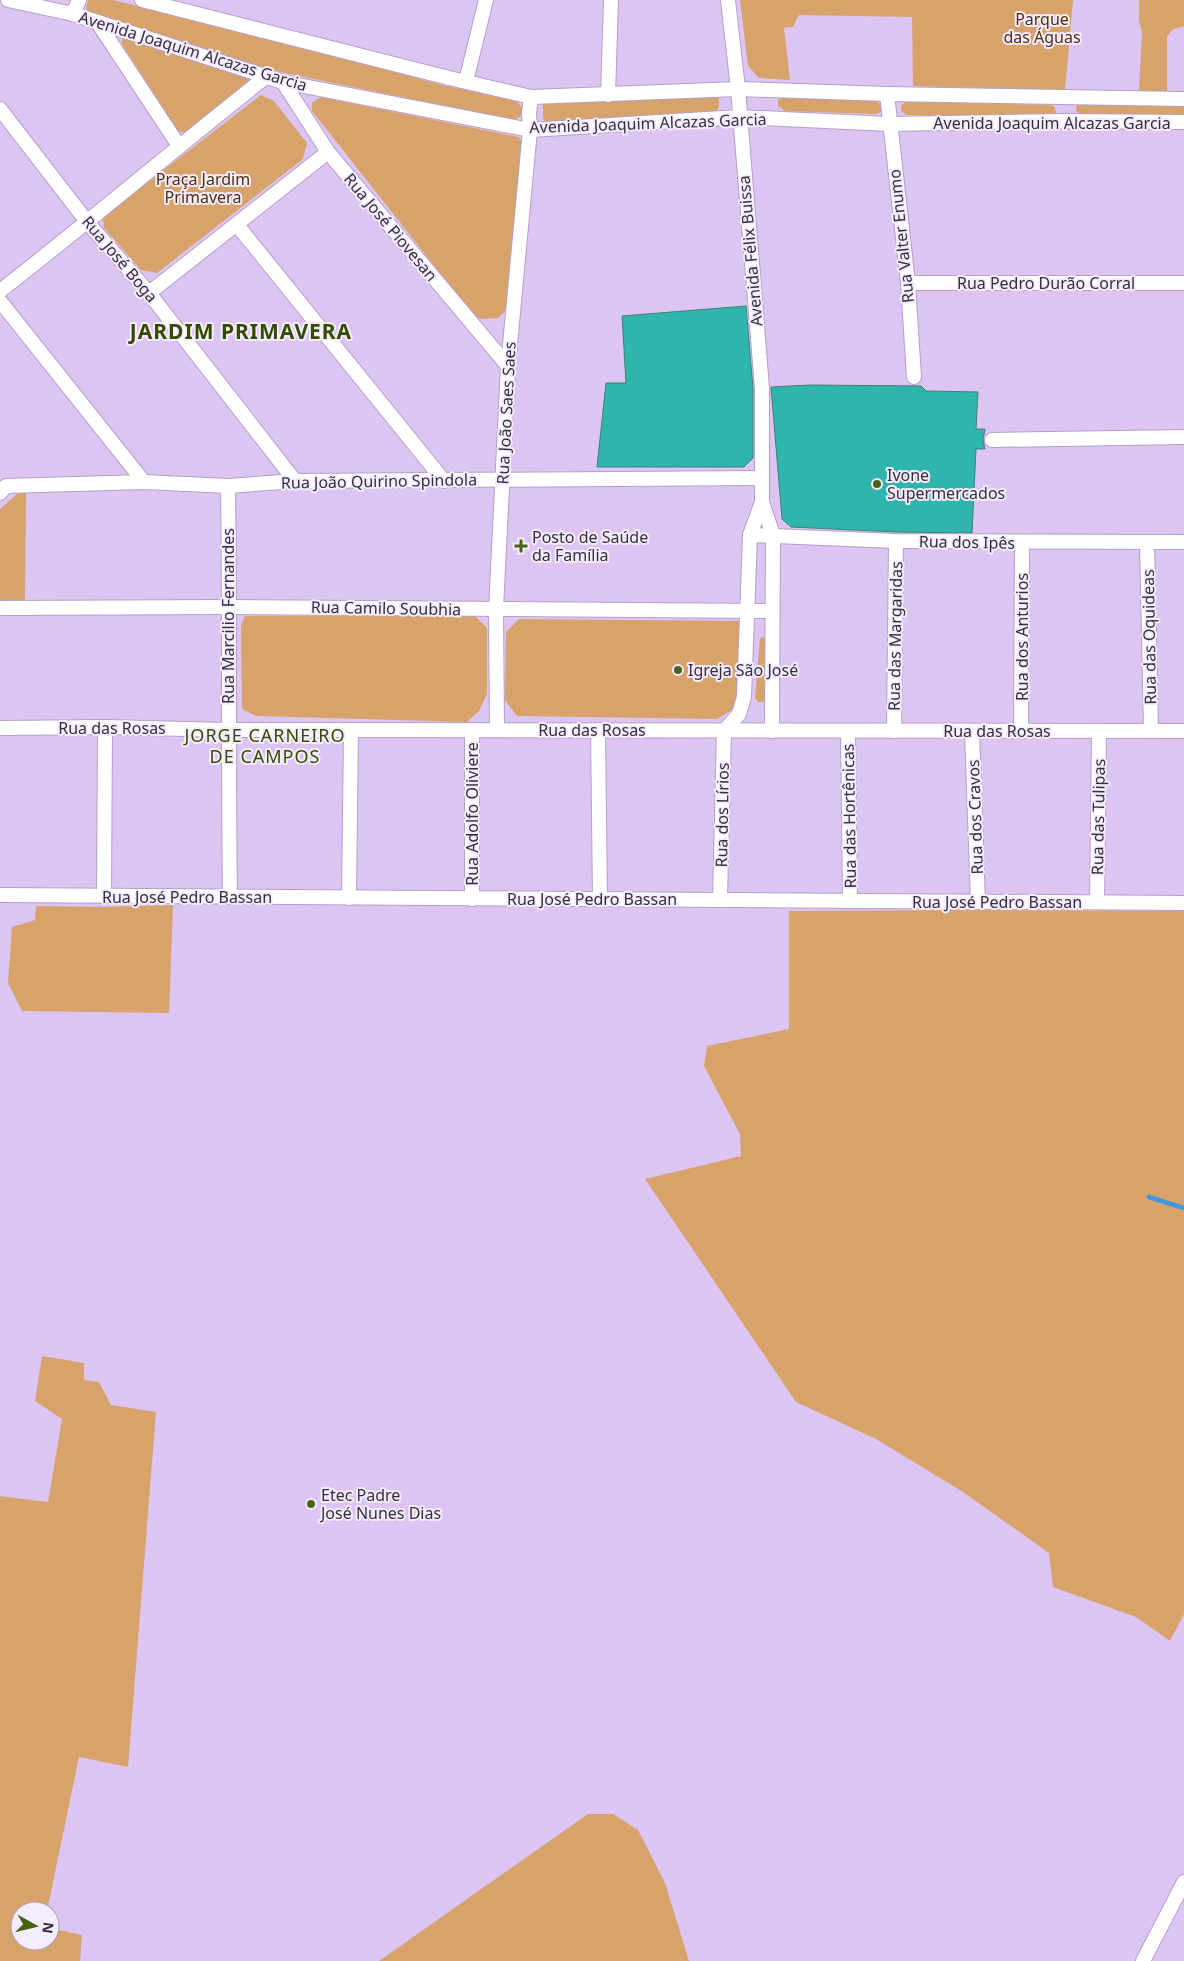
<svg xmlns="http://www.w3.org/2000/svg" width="1184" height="1961" viewBox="0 0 1184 1961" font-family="'Noto Sans',sans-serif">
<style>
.green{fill:#d8a36b}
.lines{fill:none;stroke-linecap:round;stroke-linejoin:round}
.stream{stroke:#3e97e2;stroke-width:4.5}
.building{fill:#2fb6ac;stroke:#3f7f79}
.minor-casing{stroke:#b59fca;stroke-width:16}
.minor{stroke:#fff;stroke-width:14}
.poi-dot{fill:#486315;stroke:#f5ecff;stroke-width:2}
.labels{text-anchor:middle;stroke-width:4;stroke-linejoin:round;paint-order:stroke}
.park-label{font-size:16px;fill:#4e2f08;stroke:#f5ecff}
.street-label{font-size:16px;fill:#362d3e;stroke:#f5ecff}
.poi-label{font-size:16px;fill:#362d3e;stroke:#f5ecff;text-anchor:start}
.neighbourhood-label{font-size:18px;letter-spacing:1px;fill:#334b00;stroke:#f5ecff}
.district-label{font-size:21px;font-weight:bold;letter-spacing:1px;fill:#334b00;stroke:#f5ecff}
</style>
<rect width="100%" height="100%" fill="#dcc5f2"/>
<g class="green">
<path d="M88 0H113L278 41 446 86 516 100 522 108 521 116 514 120 270 70 89 13 86 8Z"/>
<path d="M740 0H1073L1065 90 913 86 912 17 799 15 793 27 784 28 790 80 759 78 748 66Z"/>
<path d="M1139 0H1184V26L1172 30 1167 37V92L1139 91 1142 33 1139 21Z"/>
<path d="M123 37 248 76 249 81 185 133 178 131 122 44V39Z"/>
<path d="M261 95 274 101 307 143 303 159 157 273 141 270 104 228 103 217Z"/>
<path d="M715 96 719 98V107L716 111 549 124 543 119V104L549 100Z"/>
<path d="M786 96 876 100 881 105V112L875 114 785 111 778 106V100Z"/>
<path d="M320 97 519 137 523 144 507 309 498 318 481 319 474 316 312 111V103Z"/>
<path d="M906 102 1052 105 1055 107 1056 114 1050 117 907 115 901 111V105Z"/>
<path d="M1077 104H1184V117L1082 115 1076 111Z"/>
<path d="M18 493H26L25 600H0V509Z"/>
<path d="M245 616H475L487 628V694L479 711 467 722 256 716 242 709 241 625Z"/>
<path d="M519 619 740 621 745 690 732 710 717 719 517 716 505 700 506 632Z"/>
<path d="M765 637 767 698 765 702H758L755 698 760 638Z"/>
<path d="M173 905 169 1013 22 1011 8 983 12 927 35 920 36 906 103 907Z"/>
<path d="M973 910 1184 911V1614L1170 1641 1136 1617 1053 1587 1049 1553 963 1492 876 1439 796 1402 645 1179 741 1156 740 1134 704 1066 707 1046 789 1029V911Z"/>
<path d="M42 1356 84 1363V1380L99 1382 111 1405 156 1412 128 1767 79 1757 47 1911H20V1941H50V1928L82 1935 80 1961H0V1496L48 1502 62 1419 35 1401Z"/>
<path d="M588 1814H613L638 1830 665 1883 689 1961H379Z"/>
</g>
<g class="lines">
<path class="stream" d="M1149 1197 1184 1208"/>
</g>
<g class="building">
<path d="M746 306 753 388V458L744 467H597L606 383H626L622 316Z"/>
<path d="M810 385 921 386 926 391 978 392 976 429H985L983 440 985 449H976L972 533 896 532 791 527 782 519 771 387Z"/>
</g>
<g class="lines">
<g class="minor-casing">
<g id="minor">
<path d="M8 0 73 14 283 82 530 130 739 117 889 124 1062 121 1184 122"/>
<path d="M142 0 449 78 531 97 738 89 887 94 1184 99"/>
<path d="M728 0 738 89 762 388V502L773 535 772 731"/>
<path d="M73 14 79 0"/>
<path d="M98 23 179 146"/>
<path d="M466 81 486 0"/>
<path d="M283 82 328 152 508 366"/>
<path d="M887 94 908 283 914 377"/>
<path d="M608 95 611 0"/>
<path d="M0 109 88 223 149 293 295 481"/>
<path d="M237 225 444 481"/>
<path d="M908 283H1184"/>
<path d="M0 291C90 221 177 147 267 76"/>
<path d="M149 293 328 152"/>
<path d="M0 301 144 482"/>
<path d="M992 440 1184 437"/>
<path d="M228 486C230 623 228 760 230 897"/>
<path d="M0 493 6 486 144 482 228 486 295 481 762 478"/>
<path d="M750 535 896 541 1184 542"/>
<path d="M1147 543 1151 731"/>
<path d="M0 608 230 607 772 611"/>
<path d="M0 728 105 727 228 730 1184 731"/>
<path d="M472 730V899"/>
<path d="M497 730 496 609 508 366 530 130 529 113 531 97"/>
<path d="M598 730 600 899"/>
<path d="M848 731 850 901"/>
<path d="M894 731 896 541"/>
<path d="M1021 731 1022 542"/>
<path d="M972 732 978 902"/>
<path d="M0 895 1184 903"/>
<path d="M104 896 105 727"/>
<path d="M349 898 351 730"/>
<path d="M720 900 724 731 739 714 744 697 750 535 762 502"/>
<path d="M1097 902 1099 731"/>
<path d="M1143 1961 1184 1882"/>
</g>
</g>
<use href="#minor" class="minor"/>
</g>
<g class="poi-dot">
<circle cx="877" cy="484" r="5"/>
<path d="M518.5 538.5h5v5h5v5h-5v5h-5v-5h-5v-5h5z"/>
<circle cx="678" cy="670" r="5"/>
<circle cx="311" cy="1504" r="5"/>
</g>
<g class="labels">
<g class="park-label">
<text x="1042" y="25">Parque<tspan x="1042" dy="18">das Águas</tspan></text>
<text x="203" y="185">Praça Jardim<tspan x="203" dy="18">Primavera</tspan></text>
</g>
<g class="street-label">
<text transform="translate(193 51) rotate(17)" y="6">Avenida Joaquim Alcazas Garcia</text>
<text transform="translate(648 123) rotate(-2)" y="6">Avenida Joaquim Alcazas Garcia</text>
<text x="1052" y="129">Avenida Joaquim Alcazas Garcia</text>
<text transform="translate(391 227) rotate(50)" y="6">Rua José Piovesan</text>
<text transform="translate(901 236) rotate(-96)" y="6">Rua Valter Enumo</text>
<text transform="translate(750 251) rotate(-95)" y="6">Avenida Félix Buissa</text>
<text transform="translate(120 259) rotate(50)" y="6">Rua José Boga</text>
<text x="1046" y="289">Rua Pedro Durão Corral</text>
<text transform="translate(506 413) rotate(-87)" y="6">Rua João Saes Saes</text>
<text transform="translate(379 481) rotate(-1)" y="6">Rua João Quirino Spindola</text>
<text transform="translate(967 542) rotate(1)" y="6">Rua dos Ipês</text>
<text transform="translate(386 608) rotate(1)" y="6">Rua Camilo Soubhia</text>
<text transform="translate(228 616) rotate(-90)" y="6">Rua Marcilio Fernandes</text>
<text transform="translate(895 636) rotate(-89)" y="6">Rua das Margaridas</text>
<text transform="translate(1022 637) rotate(-90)" y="6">Rua dos Anturios</text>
<text transform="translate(1149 637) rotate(-91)" y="6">Rua das Oquideas</text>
<text x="112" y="734">Rua das Rosas</text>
<text x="592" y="736">Rua das Rosas</text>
<text x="997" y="737">Rua das Rosas</text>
<text transform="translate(472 814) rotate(-90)" y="6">Rua Adolfo Oliviere</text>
<text transform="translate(722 815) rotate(-89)" y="6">Rua dos Lírios</text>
<text transform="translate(849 816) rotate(-91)" y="6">Rua das Hortênicas</text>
<text transform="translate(975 817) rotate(-92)" y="6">Rua dos Cravos</text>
<text transform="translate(1098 817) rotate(-89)" y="6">Rua das Tulipas</text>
<text x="187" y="903">Rua José Pedro Bassan</text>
<text x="592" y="905">Rua José Pedro Bassan</text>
<text x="997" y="908">Rua José Pedro Bassan</text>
</g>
<g class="poi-label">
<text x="887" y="481">Ivone<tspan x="887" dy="18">Supermercados</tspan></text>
<text x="532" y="543">Posto de Saúde<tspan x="532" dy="18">da Família</tspan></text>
<text x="688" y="676">Igreja São José</text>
<text x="321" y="1501">Etec Padre<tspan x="321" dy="18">José Nunes Dias</tspan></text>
</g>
<g class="neighbourhood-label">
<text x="265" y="742">JORGE CARNEIRO<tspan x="265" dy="21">DE CAMPOS</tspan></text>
</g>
<g class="district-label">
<text x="241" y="339">JARDIM PRIMAVERA</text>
</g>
</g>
<g transform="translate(35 1926) rotate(98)"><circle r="24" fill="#f5ecff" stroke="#a9a0b2"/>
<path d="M0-4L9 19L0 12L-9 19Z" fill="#486315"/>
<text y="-8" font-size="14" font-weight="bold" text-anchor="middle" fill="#362d3e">N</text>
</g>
</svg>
